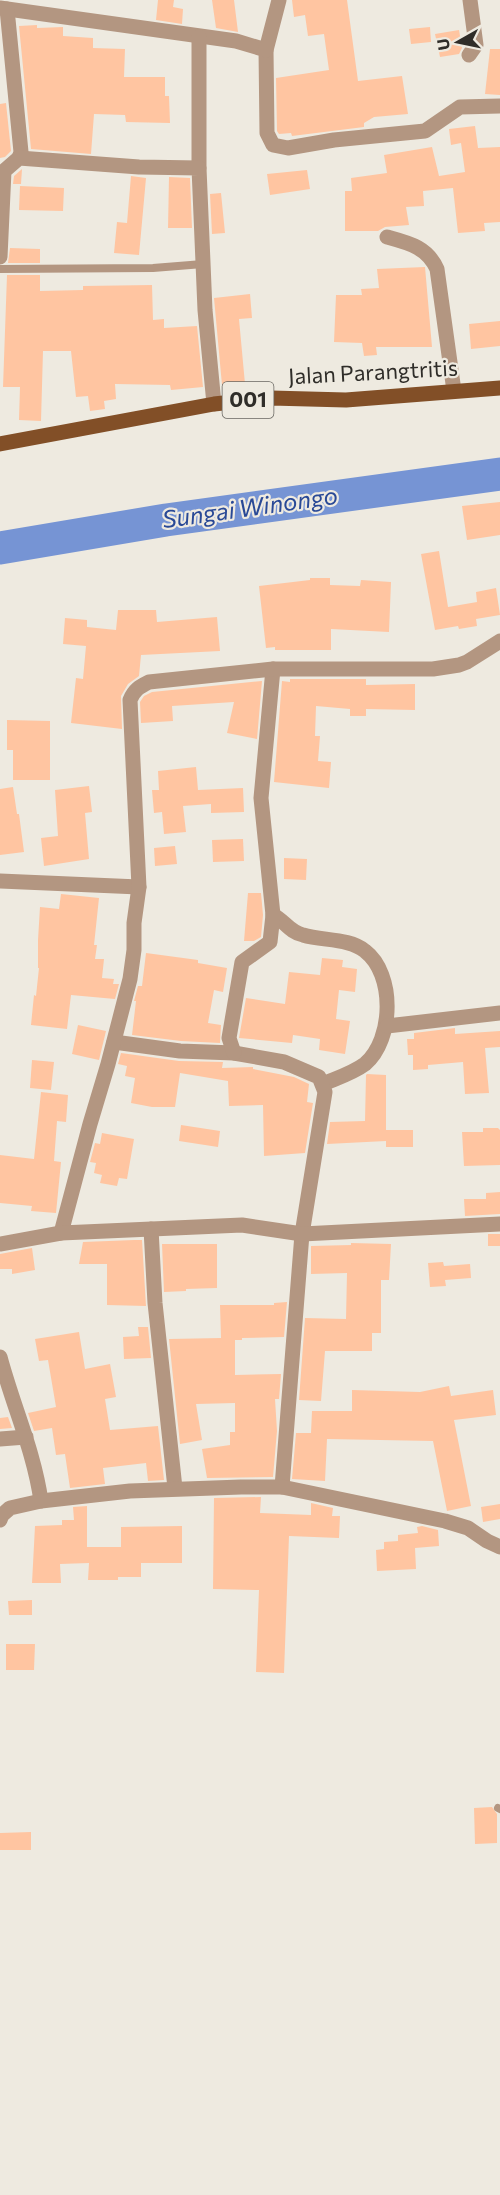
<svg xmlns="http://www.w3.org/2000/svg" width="500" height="2195" viewBox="0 0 500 2195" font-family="Commissioner,sans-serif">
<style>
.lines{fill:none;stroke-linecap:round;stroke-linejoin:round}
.river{stroke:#7694d4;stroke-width:33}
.building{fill:#ffc5a1}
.lane{stroke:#b39681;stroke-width:8}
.street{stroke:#b39681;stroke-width:15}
.primary{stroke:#824f27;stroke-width:15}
.labels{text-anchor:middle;stroke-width:4.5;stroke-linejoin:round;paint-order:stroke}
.shield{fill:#eeeae0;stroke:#686660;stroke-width:1.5}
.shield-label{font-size:21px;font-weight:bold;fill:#2f2d29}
.street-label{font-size:22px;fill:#2f2d29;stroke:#eeeae0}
.water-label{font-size:24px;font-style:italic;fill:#294996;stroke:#eeeae0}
</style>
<rect width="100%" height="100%" fill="#eeeae0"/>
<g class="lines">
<path class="river" d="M0 548 166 520 500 474"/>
</g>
<g class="building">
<path d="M158 0H174L173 7 183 9 182 24 156 20Z"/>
<path d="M212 0H234L238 32 216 28Z"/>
<path d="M292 0H347L358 81 402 76 408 114 374 117 364 123V127L292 136 291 133 279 134 277 131 276 78 329 70 324 34 308 36 305 15 294 17Z"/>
<path d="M37 25V28L63 27V36L93 38V48L125 49 124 77H165V96H169L170 123 126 122 125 115 94 114 91 154 31 149 19 26Z"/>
<path d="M430 27 431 42 411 44 409 29Z"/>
<path d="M459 30 462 48 459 54 440 57 435 34Z"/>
<path d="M490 49H500V95L485 94Z"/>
<path d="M6 103 11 151 5 157 0 158V104Z"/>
<path d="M475 126 478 148 500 147V222L484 223 485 231 458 233 453 188 423 191 424 206 406 207 409 225 385 227 378 231H345V191H352L351 178 387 173 384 155 432 147 439 176 465 172 461 143 451 145 449 129Z"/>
<path d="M22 169 21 184H13L14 176Z"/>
<path d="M307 170 310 189 270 195 267 174Z"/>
<path d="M131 176 146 178 139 255 114 253 117 222 127 223Z"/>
<path d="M169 177 190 178 192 228H168Z"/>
<path d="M20 186 64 188 63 211 19 210Z"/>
<path d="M221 193 225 233 212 234 210 194Z"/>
<path d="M10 248 40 249V263H8Z"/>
<path d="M425 267 432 347H376L377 355 364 356 362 343 334 342 336 295H362L361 289 379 288 377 269Z"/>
<path d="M7 275H40V291L83 290V286L152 285 153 320 164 319V328L197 326 203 387 171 390 170 385 115 384 116 399 104 401 105 409 90 411 88 396 76 397 71 351H43L41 421 19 420 20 387H3Z"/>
<path d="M250 294 252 318 239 319 245 384 222 385 214 298Z"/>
<path d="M500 321V346L471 349 469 324Z"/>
<path d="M500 502V535L467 540 462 506Z"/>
<path d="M439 551 448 607 477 602 476 592 496 588 500 615 476 619 477 626 459 629 458 626 435 630 421 554Z"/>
<path d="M310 578H330V585L360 586 361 580 391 582 389 632 331 629V650H275V647L266 648 259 586 310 580Z"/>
<path d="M118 610H156L157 622 217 617 220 651 141 655 139 676 128 684 121 696 122 729 71 723 76 678 83 679 86 646 63 644 65 618 87 620V627L116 630Z"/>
<path d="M290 679H366V685L415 684V710L366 709V716H350V709L316 706 315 736H320L318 761 331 762 329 788 274 782 282 681 290 682Z"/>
<path d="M262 681 257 739 227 733 234 702 172 706 173 721 141 723 140 702 144 696 152 692Z"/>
<path d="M7 720 50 721V780H13V750H7Z"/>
<path d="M196 767 198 790 243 788 244 812 211 813V804L183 806 186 832 164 834 162 812 154 813 152 790H159L158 771Z"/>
<path d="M89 786 92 812 85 813 89 859 44 866 41 838 58 836 55 790Z"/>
<path d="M13 787 17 814H19L24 852 0 855V789Z"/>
<path d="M243 839 244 861 213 862 212 840Z"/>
<path d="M175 846 177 864 155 866 154 848Z"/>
<path d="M284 858 307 859 306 880 284 879Z"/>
<path d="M248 893H261L263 915 261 937 254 941H244Z"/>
<path d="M61 894 99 898 94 945H97L95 959H104L102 978 114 979 113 984H119L115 999 71 995 67 1029 31 1025 34 995 36 996 39 968H38V940L40 907 59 909Z"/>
<path d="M146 953 198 960V963L227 968 223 992 214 990 208 1023 221 1025 220 1043 181 1041 132 1035 136 1001H134L138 986H142Z"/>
<path d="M322 958 343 960 342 967 357 969 355 992 339 990 336 1019 350 1021 345 1054 319 1050 320 1039 293 1035 292 1043 239 1038 246 998 285 1004 289 972 320 975Z"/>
<path d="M78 1025 106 1031 99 1060 72 1054Z"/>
<path d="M455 1028V1034L500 1031V1047L485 1048 489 1093 465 1094 463 1062 428 1065V1069L413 1070V1055H408L407 1039H414V1033Z"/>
<path d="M121 1053 179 1061 223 1062 222 1068 253 1067V1069L294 1077 309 1084 307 1102 313 1103 305 1153 264 1156 263 1105 229 1106 228 1081 180 1073 175 1107H152L131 1103 135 1078 125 1076 127 1066 118 1064Z"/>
<path d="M32 1060 54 1062 51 1090 30 1088Z"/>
<path d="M367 1074 386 1075V1130H413V1147H386V1141L327 1144 330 1122 365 1121 366 1075Z"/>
<path d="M41 1092 68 1095 66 1122 57 1121 54 1161 61 1162 56 1213 31 1211 32 1206 0 1203V1155L34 1159Z"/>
<path d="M181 1125 220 1131 218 1147 179 1141Z"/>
<path d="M483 1128H498L500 1130V1165L464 1166 462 1132H483Z"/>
<path d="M102 1133 134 1139 127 1179 119 1178 117 1186 100 1183 102 1175 94 1173 96 1163 90 1162 95 1143 100 1144Z"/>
<path d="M500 1192V1214L465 1216 464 1199H486V1193Z"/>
<rect x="488" y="1234" width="12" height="12"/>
<path d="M134 1240H142L146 1306 107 1305V1264H79L83 1242Z"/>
<path d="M351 1243 391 1244 389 1280H381V1333H372V1351H325L321 1401 299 1400 305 1318 346 1319 347 1273 311 1274V1246L351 1245Z"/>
<path d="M162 1244H217V1288L186 1289V1291L164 1292Z"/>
<path d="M32 1248 35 1270 12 1274V1269H0V1254Z"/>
<path d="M443 1262 444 1266 470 1264 471 1278 445 1280 446 1286 430 1287 428 1263Z"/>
<path d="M287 1302 284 1337 242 1338V1340H235V1375L281 1374 279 1399H275L277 1431 273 1477 207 1478 202 1449 230 1445V1432H235V1403L196 1404 202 1440 180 1444 169 1339 221 1338 220 1305H274V1303Z"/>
<path d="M138 1327H148L151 1358 124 1359 123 1337 139 1336Z"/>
<path d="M79 1332 85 1369 110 1364 116 1397 105 1399 110 1430 158 1426 164 1480 148 1481 146 1463 103 1468 105 1484 70 1488 65 1454 56 1455 52 1428 34 1431 28 1413 56 1407 48 1360 39 1361 35 1339Z"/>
<path d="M449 1386 451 1396 493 1390 496 1415 454 1420 471 1506 447 1511 433 1441 327 1439 325 1481 292 1479 296 1433H311L312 1411H352V1390L420 1392Z"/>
<path d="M8 1417 12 1428 0 1429V1418Z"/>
<path d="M261 1497 260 1513 311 1515V1503L333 1508 332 1516H340L339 1538 289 1536 284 1673 256 1672 259 1590 213 1589 214 1498Z"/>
<path d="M500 1504V1519L483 1522 481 1507Z"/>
<path d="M87 1506V1547H121V1527L182 1526V1563H141V1577H118V1580H88L89 1563 60 1564 61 1583H32L35 1526 62 1525V1520H74L73 1507Z"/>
<path d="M422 1526 438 1530 439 1546 415 1548 416 1569 377 1571 376 1550 384 1549V1542L398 1541V1535L418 1533 417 1527Z"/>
<path d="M32 1600V1615H9L8 1601Z"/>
<path d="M6 1644H35L34 1670H6Z"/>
<path d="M492 1807 497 1814V1843L475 1844 474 1808Z"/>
<path d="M31 1832V1850H0V1833Z"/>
</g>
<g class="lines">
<g class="lane">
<path d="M0 269 153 268 203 264"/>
<path d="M498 1808 500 1809"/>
</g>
<g class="street">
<path d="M0 8 236 41 266 50 267 133 273 145 288 148 334 140 425 131 460 107 500 106"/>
<path d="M7 9 21 152 19 158"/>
<path d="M266 50 279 0"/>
<path d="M469 55 476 45 470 0"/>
<path d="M199 168V37"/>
<path d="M387 237C409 243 427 247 437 269L454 391"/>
<path d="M0 257 4 171 19 158 139 167 199 168 205 310 214 404"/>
<path d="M0 881 139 887"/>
<path d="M273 915C284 920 289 932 303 935 323 941 349 938 365 951 395 974 394 1039 365 1064 353 1073 337 1078 323 1084"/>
<path d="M387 1026 500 1013"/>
<path d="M114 1042 180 1051 234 1053 284 1062 319 1077 325 1092 302 1234 282 1487"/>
<path d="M234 1053 229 1038 242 962 270 942 273 915 261 798 273 669"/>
<path d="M151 1229 155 1303 175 1488"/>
<path d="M61 1233 90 1124 108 1064 130 979 134 950V923L139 887 130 700C134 690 139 687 149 682L273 669H433L459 665 467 662 500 641"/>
<path d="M0 1244 61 1233 242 1225 302 1234 500 1224"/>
<path d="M0 1357C13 1406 34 1451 41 1501"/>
<path d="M0 1439 26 1437"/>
<path d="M0 1520 2 1515 10 1508 41 1501 130 1491 241 1487H282L445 1521 468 1528 487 1541 500 1547"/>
</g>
<path class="primary" d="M0 444 214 404 271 398 346 400 500 388"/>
</g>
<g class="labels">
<rect class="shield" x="222.5" y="382" width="51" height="36" rx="4.5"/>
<g class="shield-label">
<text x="248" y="407">001</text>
</g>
<g class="street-label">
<text transform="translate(373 372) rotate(-3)" y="8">Jalan Parangtritis</text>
</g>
<g class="water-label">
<text transform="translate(250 508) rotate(-8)" y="8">Sungai Winongo</text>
</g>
</g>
<g transform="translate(458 42) rotate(261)" stroke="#eeeae0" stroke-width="4.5" paint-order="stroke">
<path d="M0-4.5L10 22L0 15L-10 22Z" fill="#2f2d29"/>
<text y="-9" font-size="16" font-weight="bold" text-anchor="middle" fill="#2f2d29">U</text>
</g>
</svg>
